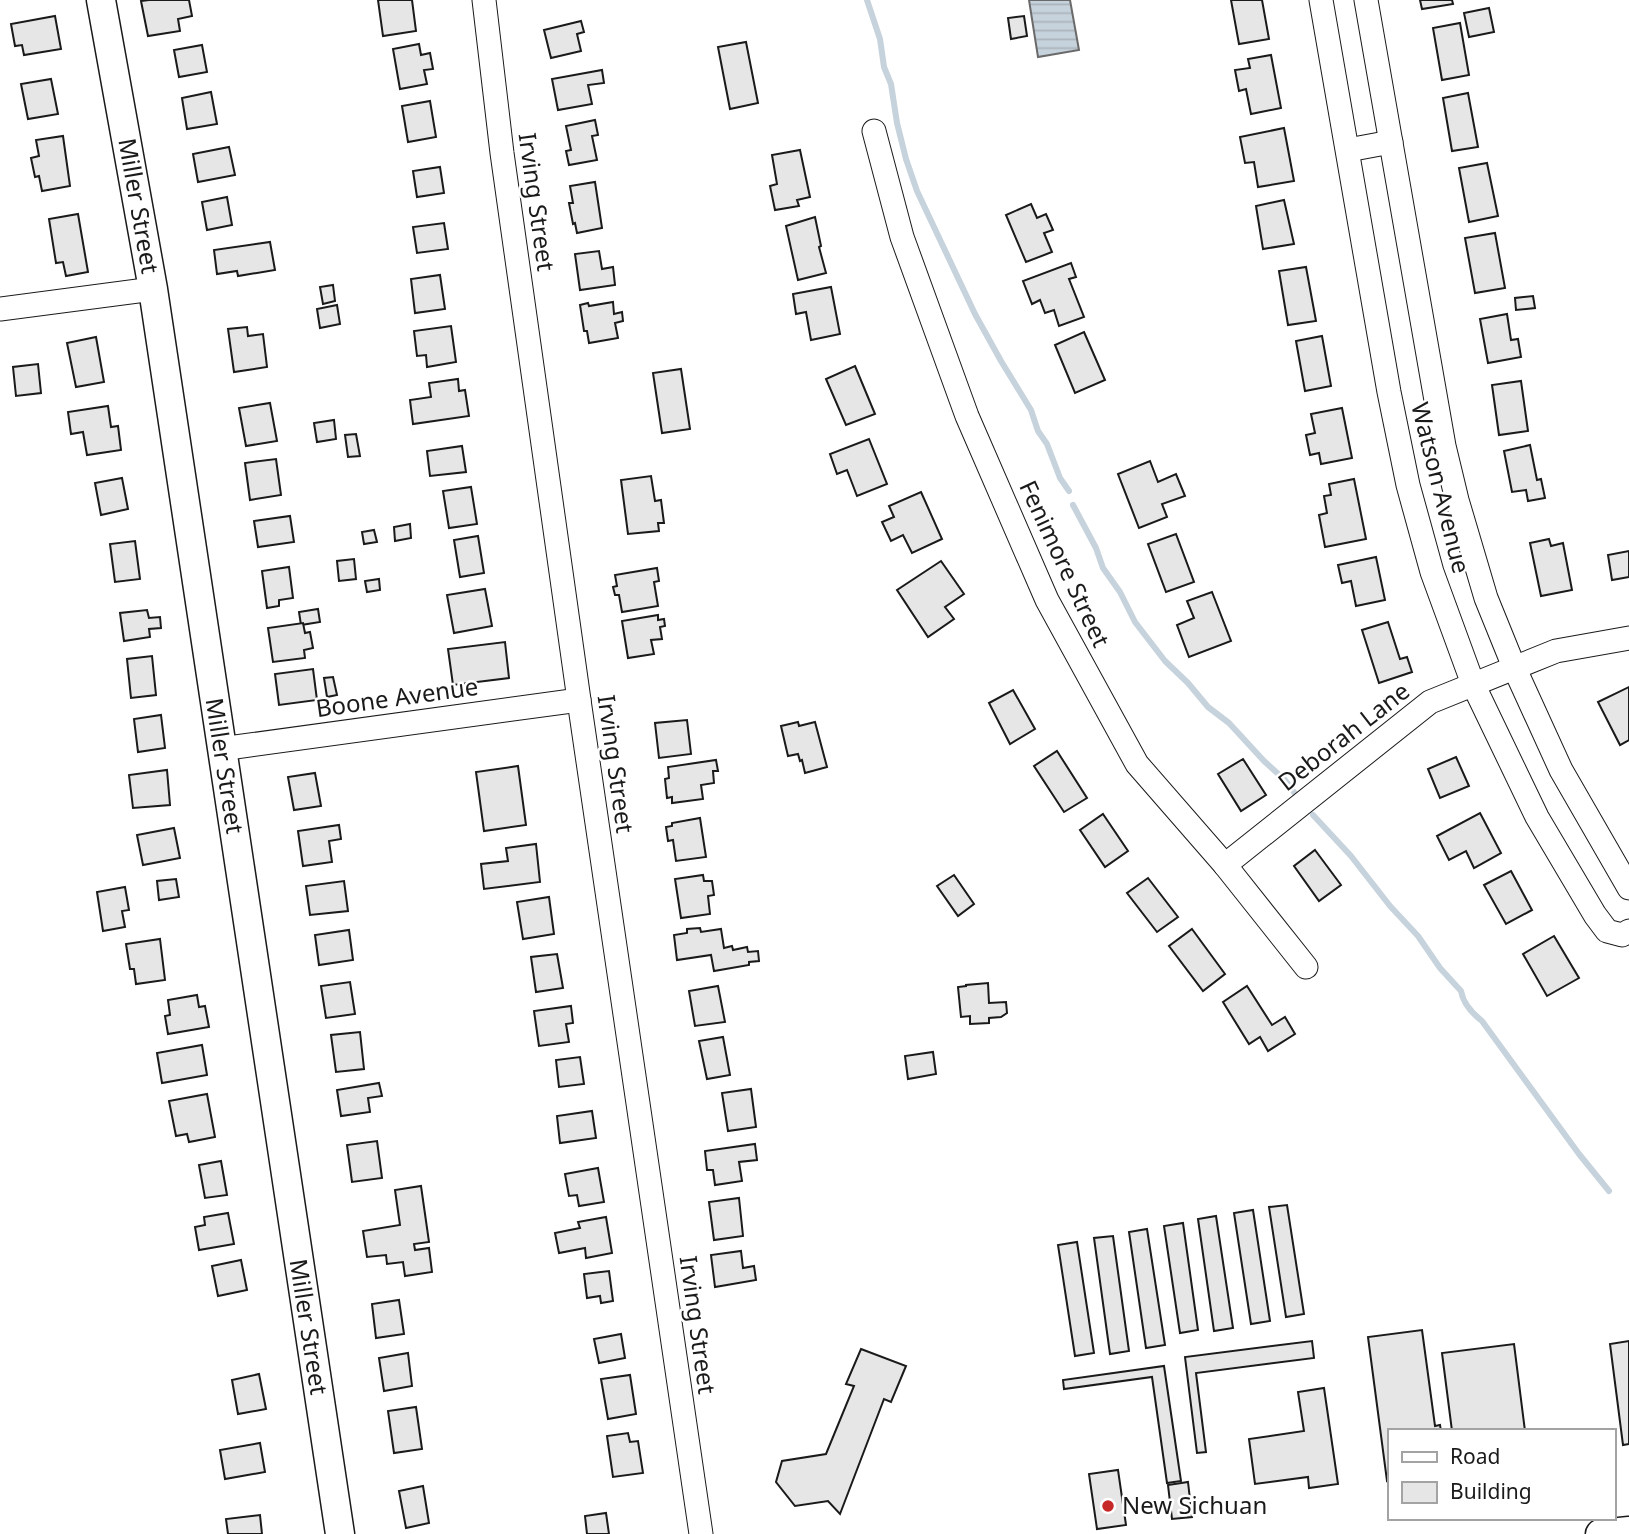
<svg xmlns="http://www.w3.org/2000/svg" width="1629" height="1534" viewBox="0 0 1629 1534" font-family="'Noto Sans',sans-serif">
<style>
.water{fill:url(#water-rules);stroke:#6a6a6a;stroke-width:2}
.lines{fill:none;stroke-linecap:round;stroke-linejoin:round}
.stream{stroke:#c6d2dc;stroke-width:6}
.building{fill:#e6e6e6;stroke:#1a1a1a;stroke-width:2}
.minor-casing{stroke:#1a1a1a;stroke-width:25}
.major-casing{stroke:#1a1a1a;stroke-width:31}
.minor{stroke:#fff;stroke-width:23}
.major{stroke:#fff;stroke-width:28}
.poi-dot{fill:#c62828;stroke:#fff;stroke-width:2.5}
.labels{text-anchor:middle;stroke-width:5;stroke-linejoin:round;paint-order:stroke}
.street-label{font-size:24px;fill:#1a1a1a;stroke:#fff}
.poi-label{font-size:24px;fill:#1a1a1a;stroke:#fff;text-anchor:start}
</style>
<defs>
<pattern id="water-rules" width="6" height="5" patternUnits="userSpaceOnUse" patternTransform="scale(1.75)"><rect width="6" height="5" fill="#c6d2dc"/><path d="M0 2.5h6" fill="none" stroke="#aab4bc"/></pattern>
</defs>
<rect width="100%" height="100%" fill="#fff"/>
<path class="water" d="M1029 0H1070L1079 50 1038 57Z"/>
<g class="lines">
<g class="stream">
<path d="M867 0 880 39 884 67 891 84 897 123 906 159 917 191 975 314 1001 361 1031 410 1038 431 1047 444 1060 478 1069 491"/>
<path d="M1073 505 1096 548 1103 568 1120 592 1135 622 1165 661 1188 683 1208 707 1229 723 1264 761 1285 780 1299 799"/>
<path d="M1313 815 1351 856 1390 906 1418 936 1440 968 1461 991C1463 1003 1473 1014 1482 1021L1579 1154 1609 1191"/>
</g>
</g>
<g class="building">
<path d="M149 0H189L192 16 178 19 180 31 148 36 141 1Z"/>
<path d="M378 0H412L416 31 383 36Z"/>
<path d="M1231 0H1262L1269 39 1239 44Z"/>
<path d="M1420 0H1452L1453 4 1422 9Z"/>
<path d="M1489 8 1494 32 1469 37 1464 13Z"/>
<path d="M55 16 61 49 24 55 22 45 15 46 11 24Z"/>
<path d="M1024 16 1027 36 1011 39 1008 18Z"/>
<path d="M581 21 584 32 577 34 581 51 551 58 544 30Z"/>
<path d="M1460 23 1469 75 1442 80 1433 28Z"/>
<path d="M746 42 758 103 730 109 718 47Z"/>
<path d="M419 44 421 55 430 53 433 69 424 70 427 84 400 89 393 49Z"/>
<path d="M202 45 207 72 179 77 174 50Z"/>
<path d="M1271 55 1281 108 1251 114 1246 89 1239 91 1235 70 1250 68 1248 59Z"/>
<path d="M602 70 604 83 588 85 592 104 558 110 552 79Z"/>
<path d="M51 79 58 114 28 119 21 84Z"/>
<path d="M211 92 217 124 187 129 182 98Z"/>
<path d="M1468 93 1478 147 1452 151 1443 98Z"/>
<path d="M430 101 436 137 408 142 402 106Z"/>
<path d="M595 120 598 135 592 136 597 160 569 165 566 151 571 150 566 126Z"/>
<path d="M1284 128 1294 181 1258 187 1254 162 1245 163 1240 137Z"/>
<path d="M63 136 70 186 42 191 39 176 35 177 31 158 39 156 36 140Z"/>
<path d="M229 147 235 175 198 182 193 154Z"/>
<path d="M800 150 810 197 797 200 799 206 775 210 770 186 777 184 772 155Z"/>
<path d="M1487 163 1498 216 1469 222 1459 168Z"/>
<path d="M440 167 444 193 417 197 413 171Z"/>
<path d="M595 182 602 228 577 233 575 223 573 224 569 203H573L570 186Z"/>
<path d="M227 197 232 225 207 230 202 202Z"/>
<path d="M1284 200 1294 244 1263 249 1256 206Z"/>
<path d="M1031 204 1037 218 1046 214 1053 230 1044 233 1052 252 1026 262 1006 215Z"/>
<path d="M78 214 88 272 66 276 63 262 56 263 49 219Z"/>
<path d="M815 217 821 246 819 247 826 273 798 280 786 226Z"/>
<path d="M444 223 448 249 417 253 413 227Z"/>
<path d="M1495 233 1505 288 1475 293 1465 238Z"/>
<path d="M270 242 275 270 238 276 237 271 217 274 214 250Z"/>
<path d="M599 251 602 269 613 267 615 285 580 290 575 254Z"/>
<path d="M1071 263 1076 277 1069 279 1084 317 1059 326 1054 310 1045 313 1040 300 1032 304 1023 281Z"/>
<path d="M1306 267 1316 321 1288 325 1279 271Z"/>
<path d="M440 275 445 309 415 313 411 279Z"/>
<path d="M333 285 335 301 323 304 320 287Z"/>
<path d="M831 287 840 334 811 340 806 312 796 314 793 294Z"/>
<path d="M1533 296 1535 308 1516 310 1515 298Z"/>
<path d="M613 302 614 314 622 312 623 321 615 323 618 338 589 343 587 331H584L580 305 588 303 589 306Z"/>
<path d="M337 305 340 324 320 328 317 309Z"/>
<path d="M1507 314 1511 340 1518 339 1521 357 1488 363 1480 319Z"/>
<path d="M451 326 456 362 427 367 426 355 417 356 414 331Z"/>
<path d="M247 327 248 336 263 334 267 367 234 372 228 329Z"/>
<path d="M1084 332 1105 380 1075 393 1055 345Z"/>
<path d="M1322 336 1331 386 1305 391 1296 341Z"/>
<path d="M96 337 104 382 76 387 67 343Z"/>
<path d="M38 364 41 393 16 396 13 367Z"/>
<path d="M855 366 875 414 846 425 826 379Z"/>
<path d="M681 369 690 429 662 433 653 373Z"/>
<path d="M458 379 459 391 465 390 469 416 413 424 410 400 431 397 429 383Z"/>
<path d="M1521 381 1528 431 1499 435 1492 385Z"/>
<path d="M270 403 277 441 246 446 239 408Z"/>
<path d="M108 406 111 427 118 426 121 450 87 455 83 432 71 434 68 412Z"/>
<path d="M1342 408 1352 458 1321 464 1319 453 1310 455 1306 435 1315 433 1311 414Z"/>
<path d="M334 420 336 439 317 442 314 423Z"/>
<path d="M356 434 360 456 348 457 345 435Z"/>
<path d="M869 439 887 484 857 496 847 470 837 474 830 454Z"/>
<path d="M1530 445 1537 480 1541 479 1545 498 1528 501 1526 490 1512 492 1504 451Z"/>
<path d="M462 446 466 472 430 476 427 451Z"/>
<path d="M276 459 281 495 250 500 245 463Z"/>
<path d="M1150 461 1158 482 1176 474 1185 496 1162 504 1167 517 1139 528 1118 474Z"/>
<path d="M651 476 655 501 661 500 664 523H658L659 531 628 534 621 480Z"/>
<path d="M122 478 128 509 101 515 95 483Z"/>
<path d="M1354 479 1366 539 1325 547 1319 515 1327 513 1324 496 1331 495 1329 484Z"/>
<path d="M471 487 477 524 449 528 443 491Z"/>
<path d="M921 492 942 539 912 553 903 535 891 541 882 522 894 517 889 506Z"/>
<path d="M290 516 294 542 258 547 254 521Z"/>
<path d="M410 524 411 538 395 541 394 527Z"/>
<path d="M374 530 377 542 364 544 362 532Z"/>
<path d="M1176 534 1194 582 1166 592 1148 544Z"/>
<path d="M478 536 484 573 460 577 454 540Z"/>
<path d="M1549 539 1551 546 1563 543 1572 590 1541 596 1530 543Z"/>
<path d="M135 541 140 579 115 582 110 544Z"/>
<path d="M1629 551V577L1612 580 1608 555Z"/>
<path d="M1376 557 1385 600 1356 606 1351 581 1342 583 1338 565Z"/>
<path d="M354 559 356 579 339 581 337 561Z"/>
<path d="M941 561 964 594 945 607 954 619 928 637 897 590Z"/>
<path d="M289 567 293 598 279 600V606L267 608 262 571Z"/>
<path d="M657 568 659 581 654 582 658 606 622 612 619 595H615L613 587 617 586 615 575Z"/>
<path d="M379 579 380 590 367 592 365 581Z"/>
<path d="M485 589 492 626 454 633 447 595Z"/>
<path d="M1212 592 1231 641 1189 657 1177 625 1194 618 1187 601Z"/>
<path d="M318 609 320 622 301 625 299 612Z"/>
<path d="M147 610 149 618 160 617 161 628 149 629 150 637 124 641 120 613Z"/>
<path d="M658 615V620L664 619 665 626 660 627 662 639 651 640 654 654 628 658 622 621Z"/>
<path d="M1388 622 1400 659 1407 657 1412 672 1379 683 1362 630Z"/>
<path d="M303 623 305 633 310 632 313 648 304 650 305 658 273 662 268 628Z"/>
<path d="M505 642 509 678 453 685 448 649Z"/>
<path d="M152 656 156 695 131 698 127 659Z"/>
<path d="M313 669 317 700 279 705 275 674Z"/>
<path d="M333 677 337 695 327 697 324 678Z"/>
<path d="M1629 687V740L1620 745 1598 702Z"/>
<path d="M1013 690 1035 729 1010 744 989 703Z"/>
<path d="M161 715 165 748 138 752 134 719Z"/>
<path d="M687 720 691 754 659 758 655 723Z"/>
<path d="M798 722 799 726 815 722 827 767 805 773 802 760 800 761 798 754 788 756 781 726Z"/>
<path d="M1057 751 1087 798 1064 812 1034 766Z"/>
<path d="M1456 757 1469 786 1440 798 1428 769Z"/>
<path d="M1243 759 1266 795 1241 811 1218 774Z"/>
<path d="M716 760 718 771H713L714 783 701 785 703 799 672 803V797L667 798 665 779 669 778 668 767Z"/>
<path d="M518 766 526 825 484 831 476 772Z"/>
<path d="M167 770 170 805 133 808 129 775Z"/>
<path d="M315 773 321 806 294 810 288 777Z"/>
<path d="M1480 813 1501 853 1474 868 1466 851 1449 860 1437 836Z"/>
<path d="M1103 814 1128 851 1105 867 1080 830Z"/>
<path d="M700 818 706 857 676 861 673 840 668 841 666 827 672 826V823Z"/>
<path d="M339 825 341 839 329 841 332 862 303 866 298 831Z"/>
<path d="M174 828 180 858 143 865 137 835Z"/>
<path d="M536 844 540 882 484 889 481 864 508 861 506 848Z"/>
<path d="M1315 850 1341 885 1319 901 1294 866Z"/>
<path d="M1511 871 1532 910 1506 924 1484 885Z"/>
<path d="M703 875 704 881H712L714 895 708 896 710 914 681 918 675 879Z"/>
<path d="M954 875 974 904 958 916 937 886Z"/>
<path d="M1148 878 1178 917 1157 932 1127 893Z"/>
<path d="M176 879 179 897 159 900 157 881Z"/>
<path d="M344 881 348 911 310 915 306 886Z"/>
<path d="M125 887 129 910 122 911 125 927 103 931 97 892Z"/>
<path d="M549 897 554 934 523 939 517 902Z"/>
<path d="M700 928 701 932 721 929 724 948 732 946 733 950 747 947 748 952 758 951 759 961 749 962V965L714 971 711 955 677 960 674 935 687 933V929Z"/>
<path d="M1192 929 1225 974 1203 991 1169 946Z"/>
<path d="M349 930 353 960 319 965 315 935Z"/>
<path d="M1554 936 1579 978 1547 996 1523 954Z"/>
<path d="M160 939 165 980 136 984 134 969H130L126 944Z"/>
<path d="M557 954 563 988 536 992 531 957Z"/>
<path d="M350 982 355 1014 326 1018 321 986Z"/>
<path d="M988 983 989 1003 1006 1002 1007 1013 1001 1017 989 1018V1023L970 1024V1016L961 1017 958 987 966 986V985Z"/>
<path d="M718 986 725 1022 695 1026 689 991Z"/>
<path d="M1247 986 1272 1025 1285 1017 1295 1034 1268 1051 1260 1037 1249 1044 1223 1002Z"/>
<path d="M197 995 199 1007 205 1006 209 1027 168 1034 165 1016 170 1015 168 1000Z"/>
<path d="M571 1006 573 1023 566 1024 569 1042 539 1046 534 1011Z"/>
<path d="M360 1032 364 1069 336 1072 331 1035Z"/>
<path d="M723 1037 730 1075 707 1079 699 1041Z"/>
<path d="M202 1045 207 1075 162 1083 157 1053Z"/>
<path d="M933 1052 936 1074 908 1079 905 1056Z"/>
<path d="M580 1057 584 1084 559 1087 556 1060Z"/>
<path d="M379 1083 382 1096 368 1098 370 1112 341 1116 337 1090Z"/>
<path d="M751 1089 756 1127 728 1131 722 1093Z"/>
<path d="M207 1094 215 1137 189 1142 187 1134 176 1136 169 1101Z"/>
<path d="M592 1111 596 1138 560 1143 557 1116Z"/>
<path d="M377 1141 382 1178 352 1182 347 1145Z"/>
<path d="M755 1144 757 1160 739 1162 742 1181 715 1185 713 1170H707L705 1151Z"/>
<path d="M221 1161 227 1195 205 1198 199 1165Z"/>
<path d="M598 1168 604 1202 579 1206 577 1195 569 1196 565 1174Z"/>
<path d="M421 1186 429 1242 414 1244 415 1250 429 1248 432 1272 405 1276 403 1262 387 1264 386 1255 367 1257 363 1231 400 1225 395 1190Z"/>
<path d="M739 1198 743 1236 714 1240 709 1202Z"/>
<path d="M1287 1205 1304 1314 1286 1317 1269 1207Z"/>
<path d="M1253 1210 1270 1321 1251 1324 1234 1213Z"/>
<path d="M228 1213 234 1244 199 1250 195 1227 205 1225 204 1217Z"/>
<path d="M1216 1216 1233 1328 1214 1331 1198 1219Z"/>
<path d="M606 1217 612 1253 586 1258 585 1248 559 1253 555 1233 580 1228 578 1222Z"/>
<path d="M1183 1223 1198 1330 1180 1333 1164 1226Z"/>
<path d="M1147 1229 1165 1345 1146 1348 1129 1232Z"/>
<path d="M1113 1236 1129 1351 1110 1354 1094 1238Z"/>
<path d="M1077 1242 1094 1353 1075 1356 1058 1245Z"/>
<path d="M741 1251 743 1268 754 1266 756 1280 715 1287 711 1255Z"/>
<path d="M241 1260 247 1290 218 1296 212 1266Z"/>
<path d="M609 1271 613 1301 601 1303 600 1296 587 1298 584 1274Z"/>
<path d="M399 1300 404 1334 376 1338 372 1304Z"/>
<path d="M1422 1330 1435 1426 1440 1425 1441 1431H1389V1480L1387 1481 1368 1337Z"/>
<path d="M621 1334 625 1358 599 1363 594 1339Z"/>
<path d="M1312 1341 1314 1358 1196 1373 1206 1452 1197 1453 1185 1357Z"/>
<path d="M1629 1341V1444L1623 1445 1610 1344Z"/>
<path d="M1514 1344 1525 1431H1452L1442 1353Z"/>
<path d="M861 1349 906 1366 891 1402 884 1399 840 1514 828 1501 795 1506 776 1482 782 1461 826 1454 854 1386 846 1384Z"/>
<path d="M408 1353 412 1386 384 1391 379 1358Z"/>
<path d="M1164 1366 1181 1481 1167 1483 1152 1377 1064 1389 1063 1380Z"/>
<path d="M259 1374 266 1409 238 1414 232 1380Z"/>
<path d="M630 1375 636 1414 608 1419 601 1379Z"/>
<path d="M1324 1388 1338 1484 1309 1488 1308 1477 1255 1484 1249 1439 1304 1431 1298 1392Z"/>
<path d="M416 1407 422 1449 394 1453 388 1411Z"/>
<path d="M628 1433 630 1442 638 1441 643 1473 613 1477 607 1436Z"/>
<path d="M260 1443 265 1472 225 1479 220 1450Z"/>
<path d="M1118 1470 1126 1525 1097 1529 1089 1474Z"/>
<path d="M1188 1482 1192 1517 1172 1519 1168 1485Z"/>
<path d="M423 1486 429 1523 406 1528 399 1491Z"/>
<path d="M606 1513 609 1534H587L585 1516Z"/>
<path d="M260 1515 262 1534H228L226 1519Z"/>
</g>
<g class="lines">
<g class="minor-casing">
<g id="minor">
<path d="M484 0 502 153 580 707 701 1534"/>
<path d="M1321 0 1389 392 1408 485 1432 572 1473 684 1537 817 1595 915 1607 931 1622 935 1629 931"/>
<path d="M1366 0 1444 446 1457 500 1486 598 1514 667 1561 770 1629 888"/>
<path d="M874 131 902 237 967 416 1047 600 1137 764 1225 865 1306 967"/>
<path d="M1348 150 1391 142"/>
<path d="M0 309 153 289"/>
<path d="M221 749 579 700"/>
<path d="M1225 865 1430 702 1556 651 1629 638"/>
</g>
</g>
<g class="major-casing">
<g id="major">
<path d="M101 0 153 289 340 1534"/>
<path d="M1600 1534 1629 1531"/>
</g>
</g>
<use href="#minor" class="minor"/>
<use href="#major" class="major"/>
</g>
<circle class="poi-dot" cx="1108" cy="1506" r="7"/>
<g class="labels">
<g class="street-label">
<text transform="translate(536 202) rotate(82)" y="8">Irving Street</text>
<text transform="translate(138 206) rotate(80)" y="8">Miller Street</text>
<text transform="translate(1440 488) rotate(76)" y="8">Watson Avenue</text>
<text transform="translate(1064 564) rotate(65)" y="8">Fenimore Street</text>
<text transform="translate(397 698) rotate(-8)" y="8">Boone Avenue</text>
<text transform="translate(1344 737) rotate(-38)" y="8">Deborah Lane</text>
<text transform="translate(615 764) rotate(82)" y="8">Irving Street</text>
<text transform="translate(224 766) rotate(81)" y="8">Miller Street</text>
<text transform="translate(697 1325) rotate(82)" y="8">Irving Street</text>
<text transform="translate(308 1327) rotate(81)" y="8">Miller Street</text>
</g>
<g class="poi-label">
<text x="1122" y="1514">New Sichuan</text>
</g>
</g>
<rect x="1388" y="1429" width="228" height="91" fill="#ffffff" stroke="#a3a3a3" stroke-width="2"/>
<rect x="1402" y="1452" width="35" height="10" fill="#ffffff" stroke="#a3a3a3" stroke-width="2"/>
<text x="1450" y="1464" font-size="21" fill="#1a1a1a">Road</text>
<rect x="1402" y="1482" width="35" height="21" fill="#e6e6e6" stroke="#a3a3a3" stroke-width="2"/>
<text x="1450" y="1499" font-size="21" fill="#1a1a1a">Building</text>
</svg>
